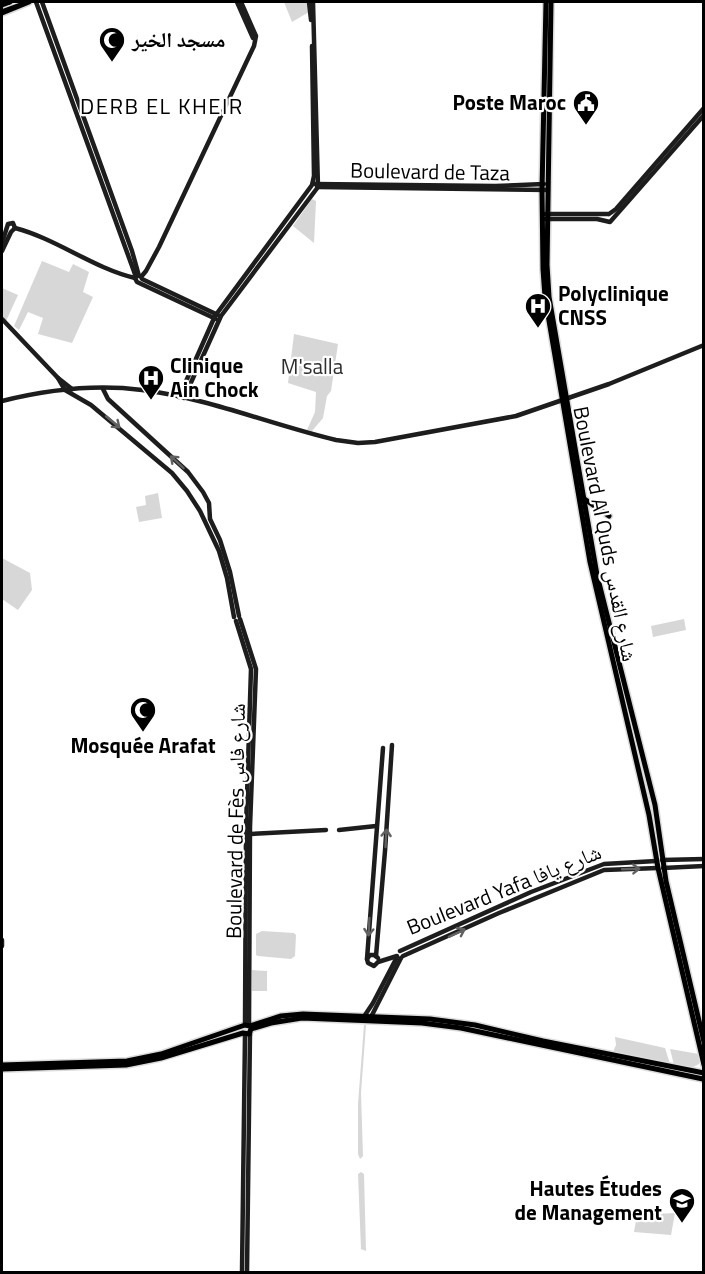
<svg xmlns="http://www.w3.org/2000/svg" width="705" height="1274" viewBox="0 0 705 1274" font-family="'Titillium Web','Noto Naskh Arabic',sans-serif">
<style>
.green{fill:#d7d7d7}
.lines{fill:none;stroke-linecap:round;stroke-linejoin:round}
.primary-casing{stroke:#dbdbdb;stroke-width:8}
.secondary{stroke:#1d1d1d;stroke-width:4.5}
.primary{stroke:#000;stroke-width:5}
.tram{stroke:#000;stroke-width:1.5}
.oneway{stroke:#616161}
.labels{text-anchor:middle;stroke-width:4.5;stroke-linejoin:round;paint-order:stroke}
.poi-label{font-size:21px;font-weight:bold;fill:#000;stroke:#fff;text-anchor:start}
.street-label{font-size:21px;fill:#000;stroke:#fff}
.park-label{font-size:21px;fill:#2e2e2e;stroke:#fff}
.neighbourhood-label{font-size:22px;letter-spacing:1.5px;fill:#000;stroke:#fff}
</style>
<rect width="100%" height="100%" fill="#fff"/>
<g class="green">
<path d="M284 2H308L309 12 292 22Z"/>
<path d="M312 199 316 201 314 243 293 226Z"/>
<path d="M42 261 69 272 73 264 89 272 83 292 93 297 72 343 38 334 43 318 28 312 19 330 14 326Z"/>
<path d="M2 288 18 295 6 321 2 315Z"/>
<path d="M294 334 338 344 331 391 327 396 323 418 312 431 307 430 315 412 316 392 288 383Z"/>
<path d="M158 493 162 518 139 522 136 507 146 505 145 496Z"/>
<path d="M2 558 30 573 32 590 18 610 2 599Z"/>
<path d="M684 619 686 630 653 637 651 626Z"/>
<path d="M262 931 294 933 296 935 295 956 291 959 258 956 256 955V934Z"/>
<path d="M252 970 267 971V991H252Z"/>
<path d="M364 1025H366L361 1093 363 1156 360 1159 358 1154V1104Z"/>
<path d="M615 1037 665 1048 670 1064 613 1052 616 1045Z"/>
<path d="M670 1049 699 1054V1064L691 1068 674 1065Z"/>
<path d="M361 1172 364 1174 366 1251 361 1249 358 1174Z"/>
<path d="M675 1213 671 1235 634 1232 637 1215Z"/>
</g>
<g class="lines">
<g class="primary-casing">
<g id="primary">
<path d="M546 2 542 190 543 269 545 297 590 562 649 815 658 868 704 1065"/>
<path d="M551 2 547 265 549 297 597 575 655 805 666 881 704 1042"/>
<path d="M2 5 10 2"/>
<path d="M2 13 29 2"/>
<path d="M583 498 609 516"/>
<path d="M2 1065 127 1061 161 1054 245 1025 250 1026 281 1016 303 1014 430 1019 475 1025 543 1041 704 1073"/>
<path d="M2 1069 126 1065 161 1058 243 1033 249 1034 251 1029 271 1023 302 1018 422 1023 461 1028 703 1079"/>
</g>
</g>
<g class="secondary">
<path d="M36 2 136 277"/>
<path d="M42 2 132 251 139 276"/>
<path d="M237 2 253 38"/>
<path d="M309 2 311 20"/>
<path d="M315 184 495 186 544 184"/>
<path d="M317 187 548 190"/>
<path d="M545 214H608"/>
<path d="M609 214 616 209 704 108"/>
<path d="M545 219H597L610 222 704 115"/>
<path d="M15 228C57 239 93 268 135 278"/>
<path d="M2 243 8 224 13 223 15 228"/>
<path d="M2 251 11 232 15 228"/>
<path d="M141 277 146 271 159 247 254 46 256 36 241 2"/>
<path d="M135 278 137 282 216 319"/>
<path d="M142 279 218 315"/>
<path d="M2 319 58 378 72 389"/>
<path d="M58 378 65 390 91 405 172 473 187 491 200 511 219 551 227 578 234 617"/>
<path d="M103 389 108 399 188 472 203 492 209 503 210 519 220 540 230 572 239 616"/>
<path d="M179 397 215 316 312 185 314 176 312 46"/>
<path d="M184 398 221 316 318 187 313 2"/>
<path d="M2 401C46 390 96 384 142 390 208 398 272 425 336 440L358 443 375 442 516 416 609 384 704 345"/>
<path d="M240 619 256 669 250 827 249 1025"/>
<path d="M236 621 251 669 246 827 245 1025"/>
<path d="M339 830 376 826"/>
<path d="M250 834 326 830"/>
<path d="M662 860 704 859"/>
<path d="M663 868 704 866"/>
<path d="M2 940V946"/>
<path d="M400 951 531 892 604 864 656 861"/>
<path d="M376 956 385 851 392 745"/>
<path d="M403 956 499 913 604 870 658 868"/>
<path d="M378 958 374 955H370L367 959 368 963 374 966 378 962 397 956"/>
<path d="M367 959 383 748"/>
<path d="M363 1018 373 1003 397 957"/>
<path d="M370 1019 401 958"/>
<path d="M242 1272 245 1034"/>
<path d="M247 1272 250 1032"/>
</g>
<use href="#primary" class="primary"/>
<path class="tram" d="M2 10 24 2"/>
</g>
<defs><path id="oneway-shaft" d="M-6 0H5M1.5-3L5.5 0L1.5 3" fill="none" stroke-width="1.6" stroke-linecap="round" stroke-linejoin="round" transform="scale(1.5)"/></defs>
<g class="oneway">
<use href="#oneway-shaft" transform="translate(113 422) rotate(40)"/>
<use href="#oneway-shaft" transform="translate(177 462) rotate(-137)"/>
<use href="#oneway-shaft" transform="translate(386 838) rotate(-87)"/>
<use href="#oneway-shaft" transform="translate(631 869) rotate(-2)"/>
<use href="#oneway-shaft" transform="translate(369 927) rotate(93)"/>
<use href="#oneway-shaft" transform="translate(457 933) rotate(-25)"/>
</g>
<defs>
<g id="mosque-pin" transform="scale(1.35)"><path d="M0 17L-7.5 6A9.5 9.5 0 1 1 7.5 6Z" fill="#000" stroke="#fff"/><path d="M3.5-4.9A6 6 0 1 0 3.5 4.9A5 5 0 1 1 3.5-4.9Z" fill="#fff"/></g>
<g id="civic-pin" transform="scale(1.35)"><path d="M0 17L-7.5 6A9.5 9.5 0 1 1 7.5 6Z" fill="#000" stroke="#fff"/><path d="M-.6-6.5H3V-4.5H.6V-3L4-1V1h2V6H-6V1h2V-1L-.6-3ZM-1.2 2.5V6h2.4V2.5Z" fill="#fff"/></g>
<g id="hospital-pin" transform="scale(1.35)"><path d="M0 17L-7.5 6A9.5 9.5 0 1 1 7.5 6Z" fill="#000" stroke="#fff"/><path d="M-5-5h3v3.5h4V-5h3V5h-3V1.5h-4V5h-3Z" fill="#fff"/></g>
<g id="university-pin" transform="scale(1.35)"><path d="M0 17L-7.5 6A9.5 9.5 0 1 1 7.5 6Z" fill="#000" stroke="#fff"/><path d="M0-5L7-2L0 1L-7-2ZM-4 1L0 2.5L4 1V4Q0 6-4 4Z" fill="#fff"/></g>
</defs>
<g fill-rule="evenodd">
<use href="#mosque-pin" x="112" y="40"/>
<use href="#civic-pin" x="586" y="103"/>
<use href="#hospital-pin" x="538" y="306"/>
<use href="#hospital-pin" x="151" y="378"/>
<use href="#mosque-pin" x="143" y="710"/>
<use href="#university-pin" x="682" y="1201"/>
</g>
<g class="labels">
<g class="poi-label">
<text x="132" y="47">مسجد الخير</text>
<text x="566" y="110" text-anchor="end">Poste Maroc</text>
<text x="558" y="301">Polyclinique<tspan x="558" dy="24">CNSS</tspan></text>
<text x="170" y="373">Clinique<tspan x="170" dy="24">Ain Chock</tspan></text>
<text x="143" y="753" text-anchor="middle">Mosquée Arafat</text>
<text x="662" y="1196" text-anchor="end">Hautes Études<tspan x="662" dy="24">de Management</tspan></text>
</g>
<g class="street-label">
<text transform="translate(430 172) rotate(1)" y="7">Boulevard de Taza</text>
<text transform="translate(605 534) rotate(79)" y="7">Boulevard Al Quds شارع القدس</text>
<text transform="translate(236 821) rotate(-89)" y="7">Boulevard de Fès شارع فاس</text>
<text transform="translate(504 890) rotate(-22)" y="7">Boulevard Yafa شارع يافا</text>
</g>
<g class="park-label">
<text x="312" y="374">M'salla</text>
</g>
<g class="neighbourhood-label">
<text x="162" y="114">DERB EL KHEIR</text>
</g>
</g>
<rect width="705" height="1274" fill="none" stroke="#000000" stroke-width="6"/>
</svg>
